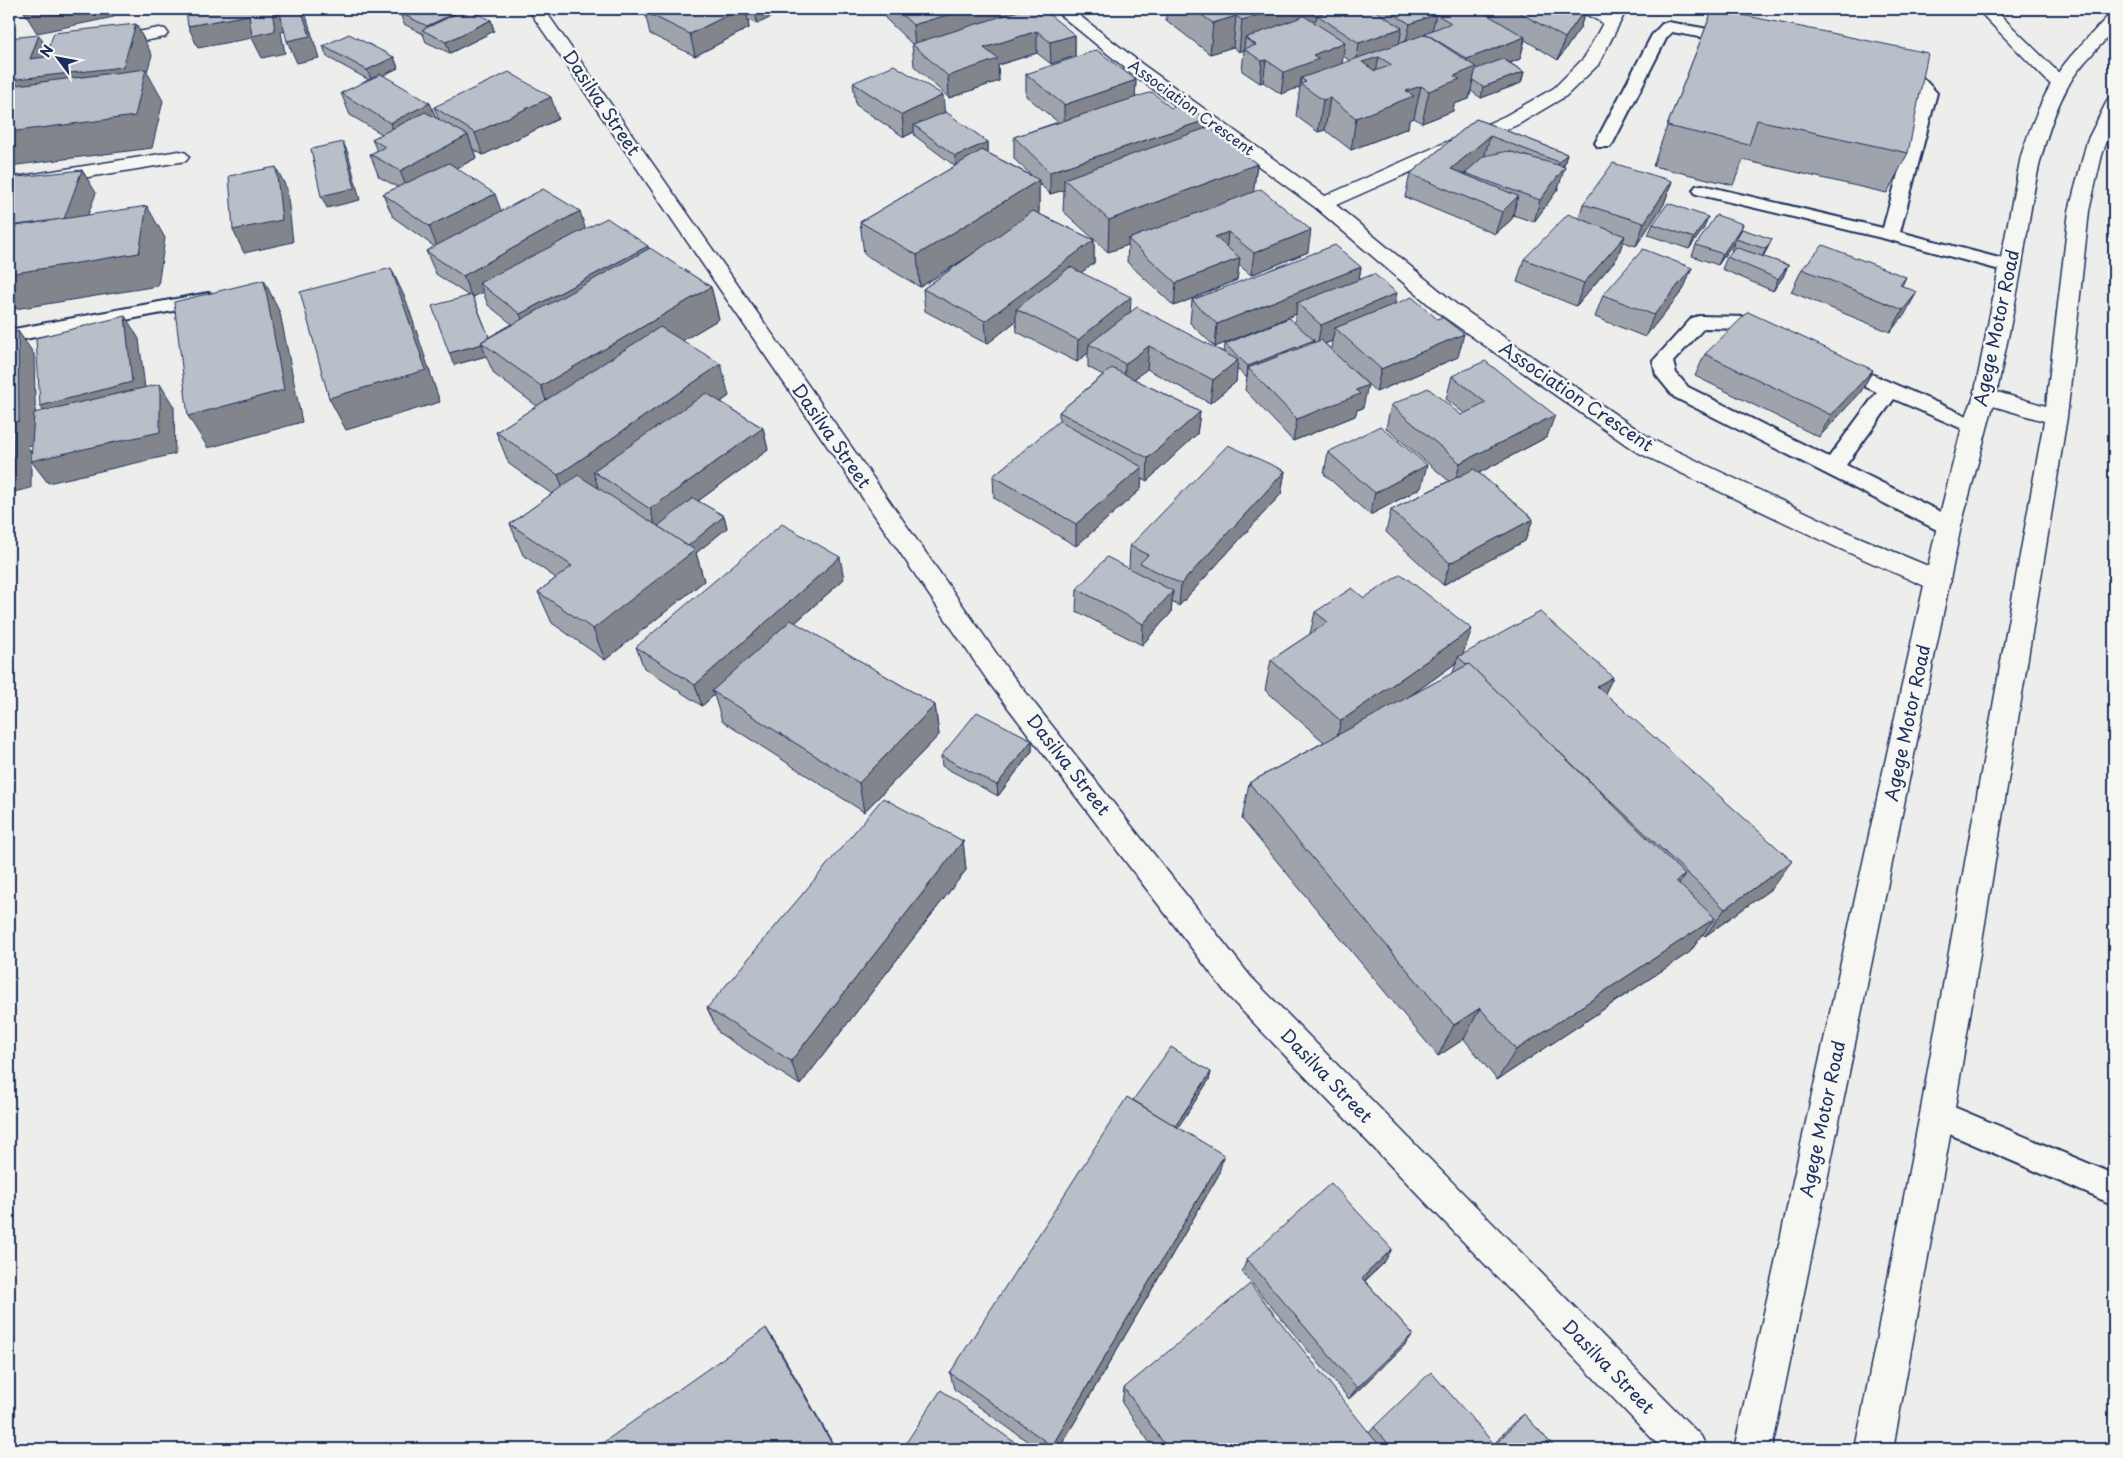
<svg xmlns="http://www.w3.org/2000/svg" width="2123" height="1458" viewBox="0 0 2123 1458" font-family="'Playpen Sans',sans-serif">
<style>
.lines{fill:none;stroke-linecap:round;stroke-linejoin:round}
.service-casing{stroke:#1b2f5e;stroke-width:4}
.minor-casing{stroke:#1b2f5e;stroke-width:3}
.secondary-casing{stroke:#1b2f5e;stroke-width:3}
.service{fill:#f6f6f2;fill-rule:evenodd}
.minor{fill:#f6f6f2;fill-rule:evenodd}
.secondary{fill:#f6f6f2;fill-rule:evenodd}
.wall{fill:#9fa4ac;stroke:#1b2f5e;fill-rule:evenodd}
.shaded-wall{fill:#82868c;stroke:#1b2f5e}
.building{fill:#b9bfc8;stroke:#1b2f5e;fill-rule:evenodd}
.labels{text-anchor:middle;stroke-width:5;stroke-linejoin:round;paint-order:stroke}
.far-street-label{font-size:15px;fill:#1b2f5e;stroke:#f6f6f2}
.street-label{font-size:18px;fill:#1b2f5e;stroke:#f6f6f2}
</style>
<rect width="100%" height="100%" fill="#edeeec"/>
<filter id="ink" filterUnits="userSpaceOnUse"><feTurbulence type="fractalNoise" baseFrequency=".02" numOctaves="2"/><feDisplacementMap in="SourceGraphic" scale="10" xChannelSelector="R" yChannelSelector="G"/><feConvolveMatrix kernelMatrix="1 2 1 2 8 2 1 2 1" color-interpolation-filters="sRGB"/></filter>
<g filter="url(#ink)">
<g class="lines">
<g class="service-casing">
<g id="service">
<path d="M1668 22 1737 34 1745 39 1737 44 1672 32 1667 37 1613 143 1610 147H1598L1595 143 1652 35 1662 24Z"/>
<path d="M1890 68 1923 78 1937 93 1900 232 2018 263 2020 267 2018 271 2011 273 1886 239 1696 194 1693 190 1696 186 1702 185 1883 228 1920 94 1911 84 1884 76 1882 73 1884 70Z"/>
<path d="M208 293 215 295 218 299 215 303 9 342V330Z"/>
<path d="M1699 316 1747 317 1776 330 1779 334 1776 338 1769 340 1762 338 1743 329 1704 328 1673 362 1676 373 1688 387 1829 457 1877 392 1830 371 1827 366 1830 361 1837 359 1981 422 1984 427 1981 432 1974 434 1894 399 1846 465 1957 520 1960 526 1957 532 1949 534 1941 532 1674 397 1656 375 1653 361 1692 318Z"/>
<path d="M1937 1100 2114 1174V1205L1926 1124 1922 1114 1926 1104Z"/>
</g>
</g>
<g class="minor-casing">
<g id="minor">
<path d="M528 9H544L1008 670 1251 977 1701 1436 1707 1449H1662L1229 997 990 684Z"/>
<path d="M1053 9H1071L1142 64 1325 196 1505 116 1554 88 1584 58 1603 23 1583 13 1581 9H1601L1609 13 1611 9H1627L1598 65 1566 96 1519 124 1336 205 1456 304 1651 439 1854 535 1947 574 1951 581 1947 588 1938 590 1929 588 1836 547 1635 451 1440 314 1316 208 1130 72Z"/>
<path d="M1977 9H1994L2066 80 2069 84 2066 88H2054Z"/>
<path d="M159 28 165 29 168 33 165 37 106 48 100 47 97 43 100 39 106 38Z"/>
<path d="M179 151 186 153 189 157 186 161 9 190V178Z"/>
</g>
</g>
<g class="secondary-casing">
<path id="secondary" d="M2114 15V30C2099 48 2079 65 2068 86 2038 142 2032 203 2022 265 2015 307 2005 350 1997 392L2046 406 2069 211 2087 141 2108 99 2114 98V121L2102 155 2089 211 2067 417 1954 1114 1893 1449H1855L1920 1114 2044 421 1993 406 1961 526 1772 1449H1734L1937 526 1962 427 1974 396 2021 156C2029 131 2038 107 2051 84 2065 59 2088 38 2108 16Z"/>
</g>
<use href="#service" class="service"/>
<use href="#minor" class="minor"/>
<use href="#secondary" class="secondary"/>
</g>
<g class="wall">
<path d="M653 9H787L757 24 748 20 749 28 695 56 650 34 645 12Z"/>
<path d="M884 9H1014V12L1075 35V56L1051 64 1037 53 998 65 999 81 949 98 914 66 912 44 885 18Z"/>
<path d="M1146 9H1586L1580 28 1558 60 1525 40 1520 59 1510 63 1524 72 1521 83 1481 98 1471 91 1469 99 1454 104 1453 111 1422 123 1414 118 1409 120 1408 128 1351 150 1325 130 1318 132 1296 116 1300 87 1281 94 1263 82 1260 83 1242 71 1244 50 1239 52 1233 47 1210 54 1166 20V14L1162 15 1157 12 1152 13ZM1343 56 1350 61 1342 64Z"/>
<path d="M1713 9 1908 153 1887 193 1743 160 1733 185 1653 166 1667 126Z"/>
<path d="M400 13H455V14L491 20 494 31 450 53 426 42 423 34 404 24Z"/>
<path d="M323 46 394 57 398 68 383 75 436 118 439 120 434 107 558 119 483 155 473 149 476 158 457 168 501 211 586 229 649 249 711 287 719 319 682 341 729 396 721 402 763 428 768 450 698 501 724 516 727 528 696 553 704 581 605 660 552 623 538 592 556 578 523 555 510 524 552 494 509 464 496 432 537 406 494 374 486 356 454 365 469 296 436 274 426 251 435 247 393 217 383 194 398 187 379 177 370 154 377 151 372 139 382 134 350 115 341 93 369 80 327 57ZM483 292 488 305 512 324 489 337 473 297Z"/>
<path d="M1026 74 1136 80 1135 98 1206 120 1205 128 1257 164 1253 192 1308 252 1251 275 1239 265 1237 280 1174 306 1127 262 1128 245 1108 252 1063 211 1064 190 1050 194 1039 183V212L1037 213 1094 240V263L1081 272 1131 313 1224 352 1225 344 1294 323 1296 314 1215 347 1190 323 1192 300 1361 267 1359 279 1395 304 1458 357 1376 392 1355 372 1363 408 1357 410 1355 416 1293 441 1245 390 1247 378 1237 369 1236 382 1210 403 1147 369 1134 379 1200 412 1197 434 1147 481 1141 478V489L1076 546 994 498 993 476 1059 422V412L1103 375 1088 367V353L1077 362 1017 332 1016 321 987 344 925 311 923 289 965 259 920 287 864 254 860 222 955 166 915 136 914 132 904 137 856 105 853 83 945 112 988 142V153L1032 176 1014 159V137L1058 122 1026 96ZM1332 341 1331 349 1325 344Z"/>
<path d="M1476 119 1567 154 1558 189 1534 222 1513 215 1512 219 1495 234 1405 197 1410 174Z"/>
<path d="M1672 181 1664 204 1636 246 1623 242 1617 258 1576 306 1517 282 1524 259 1579 218 1583 204Z"/>
<path d="M1653 224 1704 228 1689 249 1648 235Z"/>
<path d="M1743 224 1738 236 1718 265 1692 256 1696 245Z"/>
<path d="M1736 239H1772L1763 257 1788 265 1783 277 1773 291 1722 269 1727 257 1732 251 1731 250Z"/>
<path d="M1692 268 1683 290 1645 337 1595 317 1603 295Z"/>
<path d="M1802 269 1906 277 1902 286 1905 314 1890 332 1791 292Z"/>
<path d="M1705 354 1873 370 1860 393 1819 437 1695 376Z"/>
<path d="M1452 376 1547 437 1479 473 1533 519 1525 541 1443 585 1386 532 1391 510 1449 481 1386 428 1391 405 1461 415 1465 414 1446 399Z"/>
<path d="M1328 452 1421 488 1370 515 1324 474Z"/>
<path d="M1285 471 1281 494 1179 606 1172 602 1171 613 1142 645 1076 611 1077 589 1129 568 1130 546Z"/>
<path d="M844 579 795 623 935 705 939 735 864 812 722 721 714 695 702 706 644 668 636 647Z"/>
<path d="M1364 598 1463 654 1613 677 1605 693 1771 889 1705 936 1703 934 1690 952 1497 1080 1464 1039 1438 1056 1242 819 1249 783 1324 742 1265 690 1271 660 1310 634 1315 612ZM1456 663 1453 673 1410 696Z"/>
<path d="M1032 740V751L998 796 942 766 941 756Z"/>
<path d="M963 841 966 870 800 1085 719 1033 707 1008Z"/>
<path d="M1211 1072 1209 1080 1178 1127 1218 1176 1059 1449H1038L954 1389 950 1373 1133 1100Z"/>
<path d="M1247 1259 1384 1263 1365 1281 1413 1334 1404 1346 1349 1399 1242 1272Z"/>
<path d="M1124 1388 1369 1433 1374 1427 1494 1444 1512 1424 1524 1414 1556 1449H1377L1376 1448 1375 1449H1154L1122 1403Z"/>
</g>
<g class="shaded-wall">
<path d="M40 9H112L114 17 37 33 24 12Z"/>
<path d="M279 9 288 31 281 32 285 53 262 58 252 38 198 48 188 26Z"/>
<path d="M301 9H304L305 12 319 58 297 63 287 41Z"/>
<path d="M740 9H746L749 28 695 56 690 34Z"/>
<path d="M755 9H787L757 24Z"/>
<path d="M967 9H1014L1015 16 915 47 913 25Z"/>
<path d="M1152 9H1157V12L1152 13Z"/>
<path d="M1163 9H1166V14L1162 15Z"/>
<path d="M1278 9H1336L1317 15 1316 20 1295 28 1256 45 1245 38 1244 50 1239 52 1242 20Z"/>
<path d="M1585 9H1586L1580 28 1558 60 1565 38Z"/>
<path d="M9 13 11 41H9Z"/>
<path d="M455 13 458 24 430 34 427 26Z"/>
<path d="M1436 14 1431 36 1425 33 1424 38 1405 45 1410 24Z"/>
<path d="M1236 16 1233 47 1210 54 1213 23Z"/>
<path d="M491 20 494 31 450 53 446 42Z"/>
<path d="M136 24 152 55 147 72 163 101 152 148 9 166V80L30 59 39 35 57 66Z"/>
<path d="M1402 28 1398 50 1379 57 1373 88 1356 65 1359 43Z"/>
<path d="M1037 31V53L998 65 999 81 949 98 948 76 984 48Z"/>
<path d="M1075 35V56L1051 64 1050 42Z"/>
<path d="M1525 37 1520 59 1474 76 1469 99 1454 104 1453 111 1422 123 1429 91 1454 76 1464 72 1467 59Z"/>
<path d="M1345 42 1342 64 1306 82 1301 78 1300 87 1281 94 1284 72 1313 55Z"/>
<path d="M394 57 398 68 372 81 367 70Z"/>
<path d="M1266 60 1263 82 1260 83 1262 61Z"/>
<path d="M1524 72 1521 83 1481 98 1483 87Z"/>
<path d="M1136 80 1135 102 1064 127V105Z"/>
<path d="M1421 86 1414 118 1409 120 1408 128 1351 150 1356 118 1406 91Z"/>
<path d="M943 95 945 117 914 125V132L904 137 902 115Z"/>
<path d="M551 97 558 119 483 155 475 133Z"/>
<path d="M1330 98 1325 130 1318 132 1323 100Z"/>
<path d="M430 103 439 125 399 145 390 123Z"/>
<path d="M1206 120 1204 142 1064 179V190L1050 194V172Z"/>
<path d="M468 135 476 158 409 194 400 171Z"/>
<path d="M1490 136 1484 158 1465 173 1464 175 1451 169Z"/>
<path d="M343 142 348 153 360 200 327 208 321 196Z"/>
<path d="M988 142V153L956 167 955 156Z"/>
<path d="M1567 154 1562 170 1565 167 1558 189 1534 222 1540 200 1552 184 1559 162Z"/>
<path d="M1257 164 1253 196 1128 239V245L1108 252 1109 220Z"/>
<path d="M276 167 287 189 293 242 244 253 233 230Z"/>
<path d="M82 170 96 193 78 242 9 250V226Z"/>
<path d="M1039 180V212L920 287 917 255Z"/>
<path d="M1672 181 1664 204 1636 246 1644 223Z"/>
<path d="M495 194 503 216 438 249 429 226Z"/>
<path d="M1518 196 1512 219 1495 234 1502 212Z"/>
<path d="M147 206 165 238 158 286 9 310V274Z"/>
<path d="M580 211 587 234 479 283 483 292 473 297 495 353 463 276Z"/>
<path d="M1708 217 1704 228 1689 249 1694 238Z"/>
<path d="M1743 224 1738 236 1718 265 1723 254Z"/>
<path d="M1311 230 1308 252 1251 275 1254 253Z"/>
<path d="M1228 232 1226 254 1215 237Z"/>
<path d="M1625 236 1617 258 1576 306 1584 283Z"/>
<path d="M1772 239 1766 251 1760 261 1766 249Z"/>
<path d="M1094 240V263L1026 314 1016 309V321L987 344 985 321Z"/>
<path d="M648 246 654 269 528 336 520 314Z"/>
<path d="M1240 258 1237 280 1174 306 1176 283Z"/>
<path d="M1788 265 1783 277 1773 291 1778 279Z"/>
<path d="M1361 267 1357 290 1297 303 1296 314 1215 347 1217 324Z"/>
<path d="M391 268 406 300 440 402 346 430 329 398Z"/>
<path d="M1692 268 1683 290 1645 337 1654 315Z"/>
<path d="M264 280 280 313 302 422 208 448 188 416Z"/>
<path d="M711 287 719 319 552 418 541 386Z"/>
<path d="M1917 292 1905 314 1890 332 1903 310Z"/>
<path d="M1397 293 1392 316 1335 328 1332 341 1317 347 1321 325Z"/>
<path d="M1131 297 1130 319 1089 344 1088 353 1077 362 1078 340Z"/>
<path d="M125 316 139 339 147 405 56 429 40 406Z"/>
<path d="M18 331 34 354 36 444 27 446 31 452V488L9 493V424Z"/>
<path d="M1464 334 1458 357 1376 392 1381 369Z"/>
<path d="M1314 340 1312 351 1248 368 1247 378 1248 366Z"/>
<path d="M482 344 486 356 454 365 449 353Z"/>
<path d="M1149 346 1147 369 1124 387 1125 364Z"/>
<path d="M1238 360 1236 382 1210 403 1213 380Z"/>
<path d="M721 364 729 396 608 481 593 471 598 487 570 507 558 475Z"/>
<path d="M1873 370 1860 393 1819 437 1831 415Z"/>
<path d="M160 384 174 407 175 454 48 483 31 461Z"/>
<path d="M1368 385 1363 408 1357 410 1355 416 1293 441 1297 419 1356 390Z"/>
<path d="M1200 412 1197 434 1147 481 1148 458Z"/>
<path d="M1555 415 1547 437 1454 486 1460 463Z"/>
<path d="M763 428 768 450 657 531 650 509Z"/>
<path d="M1427 465 1421 488 1370 515 1375 493Z"/>
<path d="M1142 467 1141 489 1076 546V524Z"/>
<path d="M1285 471 1281 494 1179 606 1181 584Z"/>
<path d="M724 516 727 528 696 553 704 581 605 660 593 629 684 549Z"/>
<path d="M1533 519 1525 541 1443 585 1450 563Z"/>
<path d="M840 557 844 579 716 693 712 691 714 695 702 706 695 685Z"/>
<path d="M1173 591 1171 613 1142 645 1143 624Z"/>
<path d="M1472 629 1461 659 1458 657 1456 663 1333 751 1341 721Z"/>
<path d="M1613 677 1598 707 1597 686Z"/>
<path d="M935 705 939 735 864 812 859 783Z"/>
<path d="M1032 740V751L998 796 997 785Z"/>
<path d="M963 841 966 870 800 1085 791 1061Z"/>
<path d="M1792 861 1771 889 1705 936 1725 909Z"/>
<path d="M1685 875 1661 910 1676 881Z"/>
<path d="M1715 918 1690 952 1497 1080 1516 1050Z"/>
<path d="M1480 1008 1464 1039 1438 1056 1454 1025Z"/>
<path d="M1211 1072 1209 1080 1169 1141 1171 1133Z"/>
<path d="M1224 1155 1218 1176 1059 1449H1052V1446Z"/>
<path d="M1392 1249 1384 1263 1354 1290 1362 1278Z"/>
<path d="M766 1328 777 1345 836 1449H835Z"/>
<path d="M1413 1334 1404 1346 1349 1399 1357 1388Z"/>
</g>
<g class="building">
<path d="M24 9H40L24 12Z"/>
<path d="M195 9H301L310 36 287 41 279 9 272 10 275 31 252 36 249 15 188 26 186 10Z"/>
<path d="M409 9H446L455 13 427 26 400 13Z"/>
<path d="M466 9 491 20 446 42 422 30Z"/>
<path d="M653 9H740L690 34 645 12Z"/>
<path d="M896 9H967L913 25Z"/>
<path d="M1025 9H1042L1075 35 1050 42 1037 31 984 48 998 59 948 76 912 44Z"/>
<path d="M1193 9H1278L1242 20 1236 16 1213 23Z"/>
<path d="M1334 9H1373L1402 28 1359 43 1317 15Z"/>
<path d="M1386 9H1478L1525 37 1467 59 1425 33 1451 23 1436 14 1410 24Z"/>
<path d="M1513 9H1585L1565 38Z"/>
<path d="M1713 9 1928 53 1908 153 1757 120 1749 145 1667 126Z"/>
<path d="M1304 16 1345 42 1313 55 1319 59 1284 72 1266 60 1262 61 1244 49 1256 45 1245 38Z"/>
<path d="M136 24 123 67 9 80V38L39 35 30 59 45 57 54 33Z"/>
<path d="M349 34 394 57 367 70 323 46Z"/>
<path d="M1426 34 1476 67 1454 76 1460 79 1429 91 1421 86 1406 91 1414 96 1356 118 1330 98 1323 100 1300 84 1306 82 1301 78ZM1379 57 1392 65 1375 71 1362 62Z"/>
<path d="M1097 50 1136 80 1064 105 1026 74Z"/>
<path d="M1503 59 1524 72 1483 87 1473 80 1476 69Z"/>
<path d="M894 65 943 95 902 115 853 83Z"/>
<path d="M146 69 135 116 9 132V86Z"/>
<path d="M509 72 551 97 475 133 434 107Z"/>
<path d="M381 74 430 103 390 123 341 93Z"/>
<path d="M1152 92 1171 108 1186 103 1206 120 1050 172 1014 137Z"/>
<path d="M425 112 468 135 400 171 370 154 385 147 372 139Z"/>
<path d="M946 112 988 142 955 156 914 125Z"/>
<path d="M1476 119 1567 154 1559 162 1490 136 1451 169 1518 196 1502 212 1410 174Z"/>
<path d="M1209 127 1257 164 1109 220 1064 179Z"/>
<path d="M343 142 355 188 321 196 311 149Z"/>
<path d="M982 150 1039 180 917 255 860 222Z"/>
<path d="M1508 151 1565 167 1540 200 1465 173 1484 156Z"/>
<path d="M449 163 495 194 429 226 383 194Z"/>
<path d="M1613 163 1672 181 1644 223 1583 204Z"/>
<path d="M276 167 282 220 233 230 229 176Z"/>
<path d="M82 170 64 219 9 226V178Z"/>
<path d="M543 189 580 211 463 276 426 251Z"/>
<path d="M1261 189 1311 230 1254 253 1228 232 1215 237 1240 258 1176 283 1128 239Z"/>
<path d="M1668 203 1708 217 1694 238 1653 224Z"/>
<path d="M147 206 139 253 9 274V227Z"/>
<path d="M1033 211 1094 240 985 321 923 289Z"/>
<path d="M1568 214 1625 236 1584 283 1524 259Z"/>
<path d="M1716 215 1743 224 1723 254 1696 245Z"/>
<path d="M607 218 648 246 520 314 479 283Z"/>
<path d="M1742 229 1772 239 1766 249 1736 239Z"/>
<path d="M1335 245 1361 267 1217 324 1192 300Z"/>
<path d="M1823 245 1906 277 1900 285 1917 292 1903 310 1802 269Z"/>
<path d="M1735 247 1788 265 1778 279 1727 257Z"/>
<path d="M650 248 711 287 541 386 481 342Z"/>
<path d="M1643 249 1692 268 1654 315 1603 295Z"/>
<path d="M1070 267 1131 297 1078 340 1016 309Z"/>
<path d="M391 268 426 370 329 398 300 292Z"/>
<path d="M1374 274 1397 293 1321 325 1297 303Z"/>
<path d="M264 280 284 390 188 416 174 302Z"/>
<path d="M472 295 489 337 481 342 482 344 449 353 432 306Z"/>
<path d="M1412 297 1437 319 1442 317 1464 334 1381 369 1335 328Z"/>
<path d="M1137 307 1238 360 1213 380 1149 346 1125 364 1089 344Z"/>
<path d="M1748 312 1873 370 1831 415 1705 354Z"/>
<path d="M125 316 132 382 40 406 36 338Z"/>
<path d="M1289 318 1314 340 1248 366 1225 344Z"/>
<path d="M660 327 721 364 558 475 496 432Z"/>
<path d="M18 331 19 421 9 424V334Z"/>
<path d="M1321 340 1368 385 1356 390 1360 394 1297 419 1248 368Z"/>
<path d="M1485 361 1555 415 1460 463 1391 405 1428 388 1461 415 1486 403 1452 376Z"/>
<path d="M1112 368 1200 412 1148 458 1059 412Z"/>
<path d="M160 384V432L31 461 34 413Z"/>
<path d="M706 393 763 428 650 509 593 471Z"/>
<path d="M1059 421 1142 467 1076 524 993 476Z"/>
<path d="M1380 426 1427 465 1375 493 1328 452Z"/>
<path d="M14 430 13 465 9 466V431Z"/>
<path d="M1228 445 1285 471 1181 584 1140 563 1148 555 1130 546Z"/>
<path d="M1474 469 1533 519 1450 563 1391 510Z"/>
<path d="M578 475 695 550 593 629 538 592 572 566 510 524Z"/>
<path d="M693 498 724 516 688 546 658 526Z"/>
<path d="M782 524 840 557 695 685 636 647Z"/>
<path d="M1107 557 1173 591 1143 624 1077 589Z"/>
<path d="M1401 574 1472 629 1341 721 1271 660 1328 622 1315 612 1352 588 1364 598Z"/>
<path d="M1540 612 1613 677 1597 686 1792 861 1725 909 1533 727 1469 664 1467 665 1458 657Z"/>
<path d="M791 620 935 705 859 783 712 691Z"/>
<path d="M1469 664 1685 875 1676 881 1715 918 1516 1050 1480 1008 1454 1025 1249 783Z"/>
<path d="M977 712 1032 740 997 785 941 756Z"/>
<path d="M883 798 963 841 791 1061 707 1008Z"/>
<path d="M1171 1047 1211 1072 1175 1126 1133 1100Z"/>
<path d="M1127 1097 1224 1155 1052 1446 950 1373Z"/>
<path d="M1331 1183 1392 1249 1362 1278 1413 1334 1357 1388 1247 1259Z"/>
<path d="M1250 1284 1379 1445 1374 1449H1168L1124 1388Z"/>
<path d="M766 1328 835 1449H594Z"/>
<path d="M1431 1372 1495 1445 1524 1414 1556 1449H1393L1374 1427Z"/>
<path d="M941 1390 1024 1449H902Z"/>
</g>
</g>
<g class="labels">
<g class="far-street-label">
<text transform="translate(1191 108) rotate(36)" y="5">Association Crescent</text>
</g>
<g class="street-label">
<text transform="translate(601 103) rotate(56)" y="6">Dasilva Street</text>
<text transform="translate(1997 328) rotate(-78)" y="6">Agege Motor Road</text>
<text transform="translate(1576 397) rotate(34)" y="6">Association Crescent</text>
<text transform="translate(831 436) rotate(55)" y="6">Dasilva Street</text>
<text transform="translate(1908 723) rotate(-78)" y="6">Agege Motor Road</text>
<text transform="translate(1068 765) rotate(52)" y="6">Dasilva Street</text>
<text transform="translate(1326 1076) rotate(46)" y="6">Dasilva Street</text>
<text transform="translate(1823 1119) rotate(-78)" y="6">Agege Motor Road</text>
<text transform="translate(1608 1367) rotate(46)" y="6">Dasilva Street</text>
</g>
</g>
<rect width="2123" height="1458" fill="none" stroke="#f6f6f2" stroke-width="30"/>
<rect x="15" y="15" width="2093" height="1428" fill="none" stroke="#1b2f5e" stroke-width="2" filter="url(#ink)"/>
<g transform="translate(58 58) rotate(302)" stroke="#f6f6f2" stroke-width="4" paint-order="stroke">
<path d="M0-4L9 19L0 12L-9 19Z" fill="#1b2f5e"/>
<text y="-8" font-size="14" font-weight="bold" text-anchor="middle" fill="#1b2f5e">N</text>
</g>
</svg>
